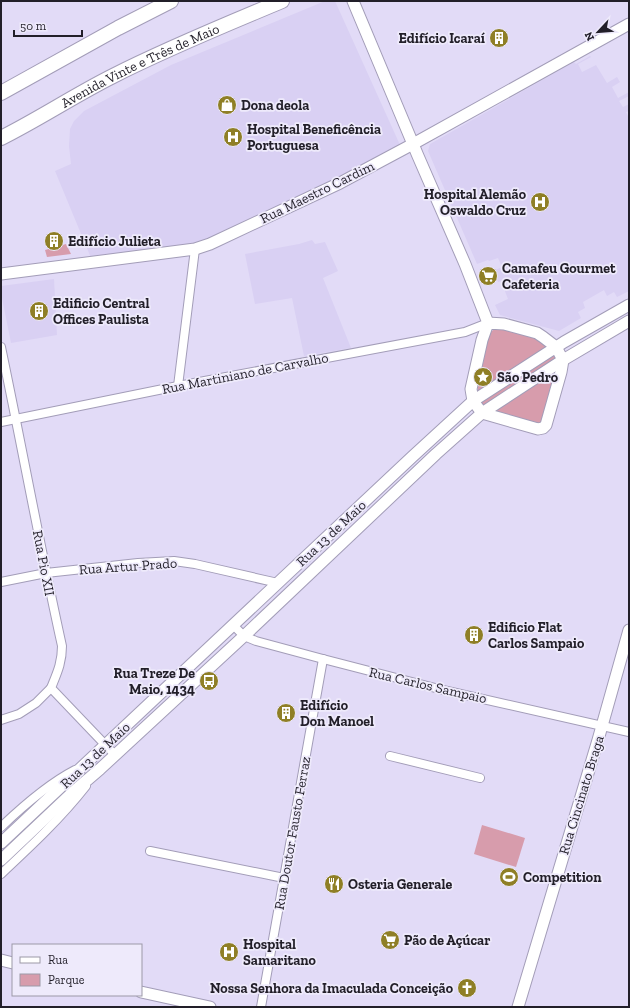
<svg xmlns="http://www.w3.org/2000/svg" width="630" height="1008" viewBox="0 0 630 1008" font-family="'Zilla Slab',serif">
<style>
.built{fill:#d9d0f3}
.green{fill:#d79cac}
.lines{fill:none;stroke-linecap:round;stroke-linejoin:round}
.street-casing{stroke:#a39db8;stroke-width:10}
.secondary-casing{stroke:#a39db8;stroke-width:13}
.highway-casing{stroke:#a39db8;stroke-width:16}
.street{stroke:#fff;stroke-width:8}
.secondary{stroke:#fff;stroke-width:11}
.highway{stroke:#fff;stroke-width:14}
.labels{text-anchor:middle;stroke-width:3.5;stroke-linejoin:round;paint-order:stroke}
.poi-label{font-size:14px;font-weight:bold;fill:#221f29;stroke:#eeeafb;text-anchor:start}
.street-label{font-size:14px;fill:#221f29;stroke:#eeeafb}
</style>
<rect width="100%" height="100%" fill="#e2dbf7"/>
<g class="built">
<path d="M325 1H335L400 145 296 199 203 241 181 248 91 258 55 171 71 164 69 146 70 129 74 121 84 111 171 65Z"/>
<path d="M590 56 591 57 578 64 582 72 596 65 607 83 617 77 620 82 612 87 618 98 629 92V96L619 101 623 107 629 104V111L626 112 629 118V291L617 297 614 292 607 296 604 290 583 302 585 308 578 312 581 318 559 331 500 315 495 305 508 299 501 281 498 282 493 271 502 267 498 258 489 261 488 260 477 264 428 151 430 144 574 62 576 64Z"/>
<path d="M312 240 315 244 325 242 338 271 323 278 351 348 304 356 292 298 255 304 245 254 299 244Z"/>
<path d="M54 279 57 335 11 343 1 293V286Z"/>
</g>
<g class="green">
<path d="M66 244 71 254 47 257 45 250Z"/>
<path d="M496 328H502L536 337 553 350 559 362 541 425 486 411 476 397 489 334 492 331Z"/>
<path d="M482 825 525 838 516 867 474 854Z"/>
</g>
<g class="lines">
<g class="street-casing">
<g id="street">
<path d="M1 347C22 447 40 547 62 646 62 663 57 673 51 688L115 755"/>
<path d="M178 386 195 249"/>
<path d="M1 422 178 386 465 332 488 323"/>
<path d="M1 582 46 573 138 563 174 561 195 564 278 583"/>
<path d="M233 625 244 636 256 641 323 659 443 690 629 732"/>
<path d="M1 720 19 714 36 703 51 688"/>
<path d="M390 756 480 778"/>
<path d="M1 827C23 806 48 784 75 770"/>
<path d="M150 851 284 878"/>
<path d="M1 874C31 846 61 818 86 786"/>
<path d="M261 1007 323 659"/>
</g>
</g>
<g class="secondary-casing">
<g id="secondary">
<path d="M353 1 418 156 465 264 488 323"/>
<path d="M1 274 195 249 210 244 340 183 413 144 629 24"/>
<path d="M488 323 504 324 537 333 543 337 556 347 563 360 561 372 546 425 543 428 538 429 482 413 473 401 471 389 482 340Z"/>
<path d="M1 843 412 457 473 401 564 342 629 305"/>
<path d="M1 860 72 793 100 769 244 636 436 454 482 413 563 360 629 321"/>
<path d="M1 960 13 963"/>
<path d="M141 992 210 1007"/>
<path d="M518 1007 598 740 629 630"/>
</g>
</g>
<g class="highway-casing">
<g id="highway">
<path d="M1 93 118 28 171 1"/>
<path id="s1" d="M1 138C39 119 75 95 113 76 168 48 225 25 282 1"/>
</g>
</g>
<use href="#street" class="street"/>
<use href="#secondary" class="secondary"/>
<use href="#highway" class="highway"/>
</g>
<defs>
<g id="building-disc" transform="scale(1)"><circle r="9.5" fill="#8f7f26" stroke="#eeeafb"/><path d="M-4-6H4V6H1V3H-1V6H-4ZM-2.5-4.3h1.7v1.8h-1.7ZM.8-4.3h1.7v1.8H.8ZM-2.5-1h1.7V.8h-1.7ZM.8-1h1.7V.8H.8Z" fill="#fff"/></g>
<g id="shop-disc" transform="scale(1)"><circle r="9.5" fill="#8f7f26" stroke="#eeeafb"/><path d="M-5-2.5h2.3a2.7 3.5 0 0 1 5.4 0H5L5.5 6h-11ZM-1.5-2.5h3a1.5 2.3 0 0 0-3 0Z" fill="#fff"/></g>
<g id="hospital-disc" transform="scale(1)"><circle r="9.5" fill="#8f7f26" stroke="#eeeafb"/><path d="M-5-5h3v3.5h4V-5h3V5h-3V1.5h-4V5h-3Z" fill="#fff"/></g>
<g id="supermarket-disc" transform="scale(1)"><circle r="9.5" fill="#8f7f26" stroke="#eeeafb"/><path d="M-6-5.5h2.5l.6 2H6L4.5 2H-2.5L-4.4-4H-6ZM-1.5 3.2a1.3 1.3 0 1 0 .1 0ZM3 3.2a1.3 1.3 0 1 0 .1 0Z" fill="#fff"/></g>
<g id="sight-disc" transform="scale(1)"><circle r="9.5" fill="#8f7f26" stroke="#eeeafb"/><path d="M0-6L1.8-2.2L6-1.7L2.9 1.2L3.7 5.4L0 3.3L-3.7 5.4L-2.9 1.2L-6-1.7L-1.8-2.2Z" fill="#fff"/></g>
<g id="bus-disc" transform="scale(1)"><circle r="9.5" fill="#8f7f26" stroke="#eeeafb"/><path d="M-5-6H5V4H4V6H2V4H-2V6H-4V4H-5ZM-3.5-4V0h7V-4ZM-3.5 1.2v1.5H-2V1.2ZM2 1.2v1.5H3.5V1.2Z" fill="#fff"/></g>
<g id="stadium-disc" transform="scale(1)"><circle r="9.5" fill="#8f7f26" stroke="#eeeafb"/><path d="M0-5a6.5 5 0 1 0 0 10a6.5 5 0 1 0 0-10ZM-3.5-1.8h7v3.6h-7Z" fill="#fff"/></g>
<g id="restaurant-disc" transform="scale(1)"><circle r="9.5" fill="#8f7f26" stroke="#eeeafb"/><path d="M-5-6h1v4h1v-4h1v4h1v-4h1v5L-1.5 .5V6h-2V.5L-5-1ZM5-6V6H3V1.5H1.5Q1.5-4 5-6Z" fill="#fff"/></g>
<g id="church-disc" transform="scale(1)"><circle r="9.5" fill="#8f7f26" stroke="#eeeafb"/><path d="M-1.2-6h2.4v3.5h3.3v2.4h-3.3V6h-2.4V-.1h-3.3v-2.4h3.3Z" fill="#fff"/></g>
</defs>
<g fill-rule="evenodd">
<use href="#building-disc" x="499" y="38"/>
<use href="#shop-disc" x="227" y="105"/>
<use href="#hospital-disc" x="233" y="137"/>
<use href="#hospital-disc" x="540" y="202"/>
<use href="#building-disc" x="54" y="241"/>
<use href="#supermarket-disc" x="488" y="276"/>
<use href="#building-disc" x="39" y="311"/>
<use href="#sight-disc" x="483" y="377"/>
<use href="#building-disc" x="474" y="635"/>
<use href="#bus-disc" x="209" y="681"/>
<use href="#building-disc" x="286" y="713"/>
<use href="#stadium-disc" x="509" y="877"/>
<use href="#restaurant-disc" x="334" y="884"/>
<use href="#supermarket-disc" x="390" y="940"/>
<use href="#hospital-disc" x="229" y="952"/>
<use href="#church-disc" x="467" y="988"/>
</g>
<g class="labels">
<g class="poi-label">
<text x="485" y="43" text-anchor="end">Edifício Icaraí</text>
<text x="241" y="110">Dona deola</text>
<text x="247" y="134">Hospital Beneficência<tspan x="247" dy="16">Portuguesa</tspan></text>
<text x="526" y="199" text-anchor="end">Hospital Alemão<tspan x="526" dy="16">Oswaldo Cruz</tspan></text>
<text x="68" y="246">Edifício Julieta</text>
<text x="502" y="273">Camafeu Gourmet<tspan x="502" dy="16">Cafeteria</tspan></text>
<text x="53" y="308">Edificio Central<tspan x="53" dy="16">Offices Paulista</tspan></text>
<text x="497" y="382">São Pedro</text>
<text x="488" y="632">Edificio Flat<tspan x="488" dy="16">Carlos Sampaio</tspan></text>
<text x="195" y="678" text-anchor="end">Rua Treze De<tspan x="195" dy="16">Maio, 1434</tspan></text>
<text x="300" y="710">Edifício<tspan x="300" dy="16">Don Manoel</tspan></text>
<text x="523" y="882">Competition</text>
<text x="348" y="889">Osteria Generale</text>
<text x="404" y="945">Pão de Açúcar</text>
<text x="243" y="949">Hospital<tspan x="243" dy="16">Samaritano</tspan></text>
<text x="453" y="993" text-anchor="end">Nossa Senhora da Imaculada Conceição</text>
</g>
<g class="street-label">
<text dy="5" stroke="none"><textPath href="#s1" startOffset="157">Avenida Vinte e Três de Maio</textPath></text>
<text transform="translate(317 192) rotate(-26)" y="5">Rua Maestro Cardim</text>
<text transform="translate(245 373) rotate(-11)" y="5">Rua Martiniano de Carvalho</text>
<text transform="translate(331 533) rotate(-43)" y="5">Rua 13 de Maio</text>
<text transform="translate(44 563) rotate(79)" y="5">Rua Pio XII</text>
<text transform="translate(128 566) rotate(-4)" y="5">Rua Artur Prado</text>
<text transform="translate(428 685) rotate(13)" y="5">Rua Carlos Sampaio</text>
<text transform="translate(95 755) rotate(-43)" y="5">Rua 13 de Maio</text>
<text transform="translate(581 795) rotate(-73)" y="5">Rua Cincinato Braga</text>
<text transform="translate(292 833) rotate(-80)" y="5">Rua Doutor Fausto Ferraz</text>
</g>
</g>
<rect width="630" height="1008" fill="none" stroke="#221f29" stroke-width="4"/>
<rect x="12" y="944" width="130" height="52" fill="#eeeafb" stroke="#9c99a7"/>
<rect x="20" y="957" width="20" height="6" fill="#ffffff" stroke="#9c99a7"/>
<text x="48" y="964" font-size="12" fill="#221f29">Rua</text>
<rect x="20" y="974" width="20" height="12" fill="#d79cac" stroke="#9c99a7"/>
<text x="48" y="984" font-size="12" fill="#221f29">Parque</text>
<g transform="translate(598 32) rotate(244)" stroke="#eeeafb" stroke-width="3" paint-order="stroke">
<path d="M0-3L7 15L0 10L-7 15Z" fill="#221f29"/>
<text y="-6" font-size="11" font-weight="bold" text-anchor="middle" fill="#221f29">N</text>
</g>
<path d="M14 30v6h68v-6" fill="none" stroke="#221f29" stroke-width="2"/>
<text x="20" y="30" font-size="12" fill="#221f29" stroke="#eeeafb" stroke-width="3" paint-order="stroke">50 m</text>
</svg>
